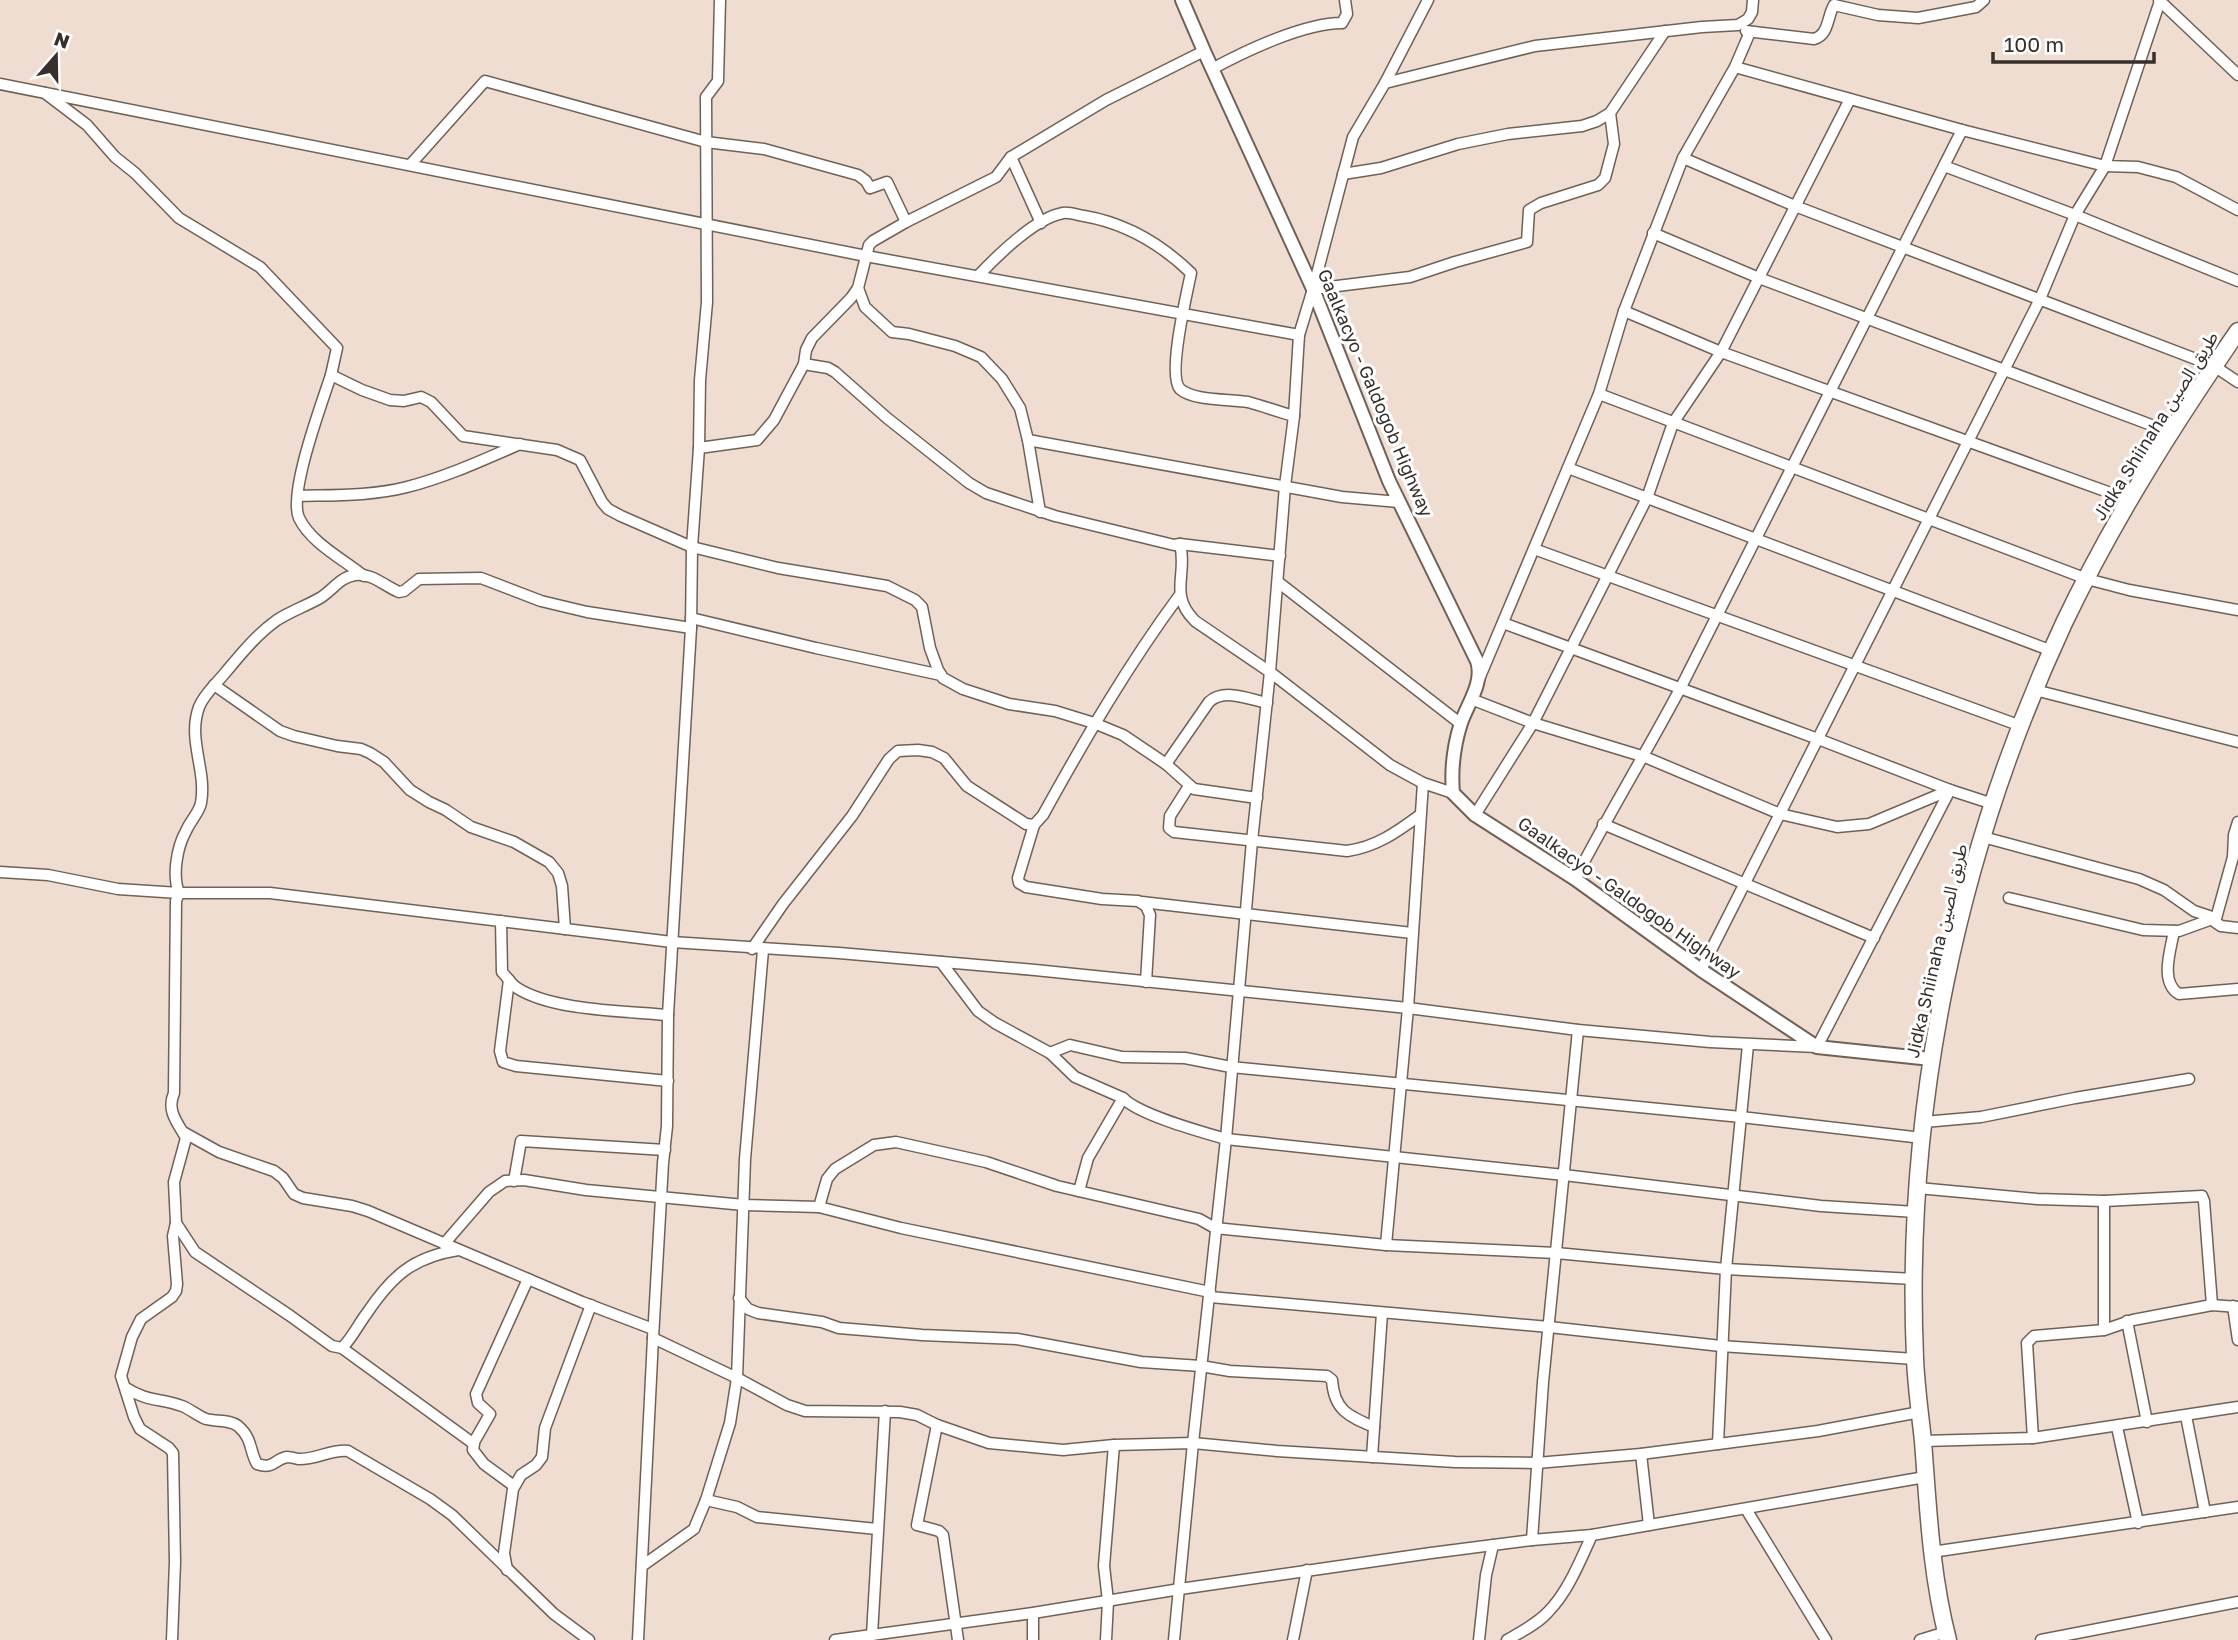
<svg xmlns="http://www.w3.org/2000/svg" width="2238" height="1640" viewBox="0 0 2238 1640" font-family="'Golos Text','Noto Sans Arabic',sans-serif">
<style>
.lines{fill:none;stroke-linecap:round;stroke-linejoin:round}
.minor-casing{stroke:#706156;stroke-width:13}
.tertiary-casing{stroke:#706156;stroke-width:16}
.primary-casing{stroke:#706156;stroke-width:19}
.minor{stroke:#fff;stroke-width:10}
.tertiary{stroke:#fff;stroke-width:12}
.primary{stroke:#fff;stroke-width:16}
.labels{text-anchor:middle;stroke-width:6;stroke-linejoin:round;paint-order:stroke}
.street-label{font-size:18px;fill:#362f2b;stroke:#fff}
</style>
<rect width="100%" height="100%" fill="#efddd1"/>
<g class="lines">
<g class="minor-casing">
<g id="minor">
<path d="M2159 0 2238 75"/>
<path d="M2160 1 2105 166 2138 167 2176 177 2238 210"/>
<path d="M1746 31 1814 39C1829 35 1827 17 1834 5L1878 15 1918 18 1976 7 1984 0"/>
<path d="M1212 69C1245 51 1304 23 1342 23L1347 14 1345 0"/>
<path d="M1385 83 1535 46 1702 27 1738 25 1748 19 1752 12 1753 0"/>
<path d="M0 84 866 256 1299 335"/>
<path d="M45 93 87 125 115 157 135 173 179 218 260 267 337 348 331 375 362 390 390 400 404 401 421 397 431 402 463 436 557 450 580 460 602 502 608 509 621 516 692 547 778 568 887 586 915 600 922 607 930 648 938 670 943 678 963 689 1009 704 1055 711 1094 723 1123 735 1166 764 1194 789 1257 798"/>
<path d="M1011 157 1041 223"/>
<path d="M1683 158 1795 206 2214 366 2238 382"/>
<path d="M410 165 485 81 706 142 764 149 858 175 866 181 870 188 887 182 906 222"/>
<path d="M1944 166 2075 215 2238 281"/>
<path d="M1343 174 1381 168 1458 144 1508 134 1582 126 1597 121 1610 113 1665 31"/>
<path d="M1653 233 1759 278 2170 432"/>
<path d="M978 276C997 256 1035 218 1063 213 1069 212 1078 215 1084 216 1125 223 1162 245 1191 273 1187 293 1167 375 1180 389 1193 401 1230 399 1248 402 1263 406 1279 412 1294 416"/>
<path d="M858 288 865 307 892 332 909 334 955 346 981 357 1002 379 1020 408 1028 440 1040 512"/>
<path d="M1313 289 1410 277 1455 262 1527 242 1529 210 1541 203 1598 185 1605 178 1614 144 1610 113"/>
<path d="M1624 311 1721 352 2130 500"/>
<path d="M804 364 828 368 835 372 887 418 969 483 986 493 1055 516 1174 545 1180 544C1188 575 1168 594 1195 621L1270 672 1390 765 1423 783 1453 793"/>
<path d="M331 375C322 403 288 493 299 518 311 543 343 559 364 576"/>
<path d="M1599 394 2087 579 2129 590 2238 610"/>
<path d="M1028 440 1342 497 1399 502"/>
<path d="M699 448 757 440 774 420 804 364 806 350 812 338 851 298 858 288 869 245 873 241 906 222 996 177 1011 157 1106 100 1204 51"/>
<path d="M1568 468 2052 651"/>
<path d="M298 496C334 495 372 496 407 487 446 477 483 460 520 444"/>
<path d="M1180 544 1280 556"/>
<path d="M1534 549 2021 726"/>
<path d="M1278 582 1461 724 1463 719"/>
<path d="M691 618 816 648 941 675"/>
<path d="M1503 623 1818 739 1950 790 1993 804"/>
<path d="M1479 679 1599 394 1624 311 1683 158 1735 67 1750 32"/>
<path d="M214 685 280 731 294 736 337 746 361 749 370 753 384 762 410 790 429 802 446 810 471 827 514 842 549 862 558 873 562 886 565 929"/>
<path d="M2035 690 2238 742"/>
<path d="M1471 699 1533 723 1645 757 1780 814 1837 827 1869 824 1950 790"/>
<path d="M1166 764 1209 702C1224 688 1249 699 1267 703"/>
<path d="M1189 786 1170 816 1169 828 1174 832 1347 851C1376 847 1397 832 1420 815"/>
<path d="M1475 815 1533 723 1647 498 1673 423 1721 352 1850 99"/>
<path d="M2238 822 2234 835 2233 857 2215 922 2221 926 2238 928"/>
<path d="M1603 824 1874 938"/>
<path d="M1983 837 2139 879 2164 890 2194 911 2215 918"/>
<path d="M0 872 48 875 118 889 179 893C172 875 177 847 186 831 190 821 199 813 201 803 207 770 187 740 199 707 204 694 216 684 225 673 241 654 256 635 277 620 291 611 306 606 320 598 332 591 340 577 355 575 373 573 384 586 399 592L404 591 419 579 481 578 541 601 587 612 691 628"/>
<path d="M1575 879C1608 815 1646 753 1680 689L1962 130"/>
<path d="M2009 898 2143 930 2179 931 2215 918"/>
<path d="M1142 902 1412 933"/>
<path d="M501 921 502 972C507 977 511 984 517 988 553 1011 626 1011 668 1015"/>
<path d="M2174 931C2171 949 2159 982 2179 994L2238 989"/>
<path d="M752 949 783 904 852 816 889 759 898 751 918 750 932 752 944 758 967 786 1026 824 1034 825"/>
<path d="M763 950 745 1159 737 1378 730 1423 706 1500 737 1507 757 1517 877 1529"/>
<path d="M941 962 978 1011 995 1023 1050 1053 1075 1077 1123 1098C1139 1115 1202 1132 1226 1139L1564 1175 1821 1206 1916 1212"/>
<path d="M1701 970 2040 299 2075 215 2105 166 1962 130 1735 67"/>
<path d="M509 980 500 1051 503 1062 516 1066 668 1081"/>
<path d="M1146 982 1150 915 1146 906 1138 901 1102 899 1026 887 1019 883 1018 878 1034 825 1043 815C1085 739 1128 665 1179 596"/>
<path d="M1050 1053 1070 1045 1122 1057 1185 1058 1231 1067 1741 1117 1922 1138"/>
<path d="M1924 1122 1981 1117 2075 1098 2189 1079"/>
<path d="M183 1132 219 1152 274 1171 283 1178 294 1194 303 1198 352 1206 368 1211 582 1302 653 1329"/>
<path d="M514 1181 521 1141 665 1150"/>
<path d="M1918 1188 2037 1199 2104 1201 2202 1196 2204 1201 2212 1305"/>
<path d="M1079 1191 1088 1158 1123 1098"/>
<path d="M819 1207 827 1179 835 1169 874 1145 896 1142 986 1162 1057 1186 1199 1219 1215 1228 1386 1245 1556 1253 1726 1269 1914 1279"/>
<path d="M176 1223 195 1252 289 1315 332 1346 342 1348C352 1338 358 1325 367 1313 392 1276 413 1257 458 1250"/>
<path d="M444 1244 489 1192 505 1181 524 1180 586 1190 744 1205 819 1207 901 1228 1210 1292"/>
<path d="M1386 1245 1408 1008 1423 783"/>
<path d="M1210 1297 1549 1327 1721 1346 1915 1359"/>
<path d="M739 1298 748 1309 758 1313 822 1322 839 1328 922 1335 1017 1339 1141 1362 1201 1366 1230 1371 1327 1376 1332 1380C1334 1410 1348 1416 1374 1427"/>
<path d="M2233 1306 2238 1340"/>
<path d="M2127 1321 2147 1422"/>
<path d="M2104 1330V1201"/>
<path d="M653 1338 737 1378 787 1405 805 1411 900 1412 917 1415 937 1425 989 1443 1063 1450 1114 1445 1193 1443 1277 1451 1455 1462 1537 1463 1641 1454 1818 1431 1920 1412"/>
<path d="M342 1348 474 1444"/>
<path d="M126 1388C148 1402 160 1398 182 1406 190 1409 198 1416 206 1419 217 1422 229 1419 238 1426 253 1439 249 1450 257 1464 274 1470 274 1459 287 1457 291 1457 294 1458 298 1459 315 1460 331 1449 348 1451L430 1499 452 1515 554 1614 589 1640"/>
<path d="M2186 1416 2205 1512"/>
<path d="M937 1425 917 1525 939 1531 943 1535 958 1640"/>
<path d="M2117 1427 2138 1523"/>
<path d="M2033 1438 2027 1343 2034 1336 2104 1330 2133 1320 2212 1305 2238 1307"/>
<path d="M1923 1441 2033 1438 2238 1407"/>
<path d="M1718 1444 1726 1269 1748 1045"/>
<path d="M1641 1454 1649 1525"/>
<path d="M1372 1457 1382 1313"/>
<path d="M514 1486 484 1464 473 1450 474 1442 490 1414 478 1403 476 1394 528 1279"/>
<path d="M1746 1509 1826 1640"/>
<path d="M1532 1540 1543 1382 1578 1030"/>
<path d="M1932 1552 2238 1507"/>
<path d="M642 1566 694 1529 706 1500"/>
<path d="M507 1570 504 1553 513 1489 521 1475 536 1465 542 1457 545 1428 591 1305"/>
<path d="M872 1635 885 1411"/>
<path d="M172 1640 175 1562 173 1453 169 1448 140 1429 134 1417 121 1376 132 1337 141 1319 172 1297 176 1291 177 1284 173 1236 176 1223 174 1182 186 1138C178 1123 166 1111 174 1093L176 901 179 893H270L672 942 839 953 1035 970 1408 1008 1578 1030 1710 1042 1817 1047 1950 790"/>
<path d="M638 1640 653 1338 663 1163 667 1126 668 1015 691 628 692 547 699 448 700 380 707 302 706 97 718 81 720 0"/>
<path d="M835 1640 1033 1613 1180 1589 1431 1553 1532 1540 1592 1535 1925 1477"/>
<path d="M1033 1640V1613"/>
<path d="M1106 1640 1108 1601 1104 1566 1114 1445"/>
<path d="M1174 1640 1193 1443 1226 1139 1252 841 1270 672 1285 486 1294 416 1299 335 1313 289 1353 137 1385 83 1428 0"/>
<path d="M1293 1640 1307 1570"/>
<path d="M1479 1640 1486 1575 1493 1545"/>
<path d="M1507 1640C1521 1632 1537 1624 1548 1612 1568 1592 1580 1561 1592 1535"/>
<path d="M1920 1640 1946 1632"/>
<path d="M2041 1640 2238 1602"/>
</g>
</g>
<g class="tertiary-casing">
<path id="tertiary" d="M1182 0 1204 51 1313 289 1389 481 1477 661C1484 682 1468 703 1461 723 1454 745 1451 770 1453 793L1475 815 1575 879 1701 970 1817 1047 1931 1059"/>
</g>
<g class="primary-casing">
<path id="primary" d="M1948 1640C1931 1575 1928 1507 1923 1441 1920 1413 1916 1385 1915 1358 1904 1106 1958 851 2064 623 2113 520 2174 424 2238 331"/>
</g>
<use href="#minor" class="minor"/>
<use href="#tertiary" class="tertiary"/>
<use href="#primary" class="primary"/>
</g>
<g class="labels">
<g class="street-label">
<text transform="translate(1375 393) rotate(67)" y="6">Gaalkacyo - Galdogob Highway</text>
<text transform="translate(2156 426) rotate(-58)" y="6">Jidka Shiinaha طريق الصين</text>
<text transform="translate(1629 898) rotate(35)" y="6">Gaalkacyo - Galdogob Highway</text>
<text transform="translate(1937 951) rotate(-77)" y="6">Jidka Shiinaha طريق الصين</text>
</g>
</g>
<g transform="translate(56 56) rotate(20)" stroke="#ffffff" stroke-width="5" paint-order="stroke">
<path d="M0-5L12 26L0 18L-12 26Z" fill="#362f2b"/>
<text y="-10" font-size="19" font-weight="bold" text-anchor="middle" fill="#362f2b">N</text>
</g>
<path d="M1993 52v10h161v-10" fill="none" stroke="#362f2b" stroke-width="3.5"/>
<text x="2004" y="52" font-size="21" fill="#362f2b" stroke="#ffffff" stroke-width="5" paint-order="stroke">100 m</text>
</svg>
